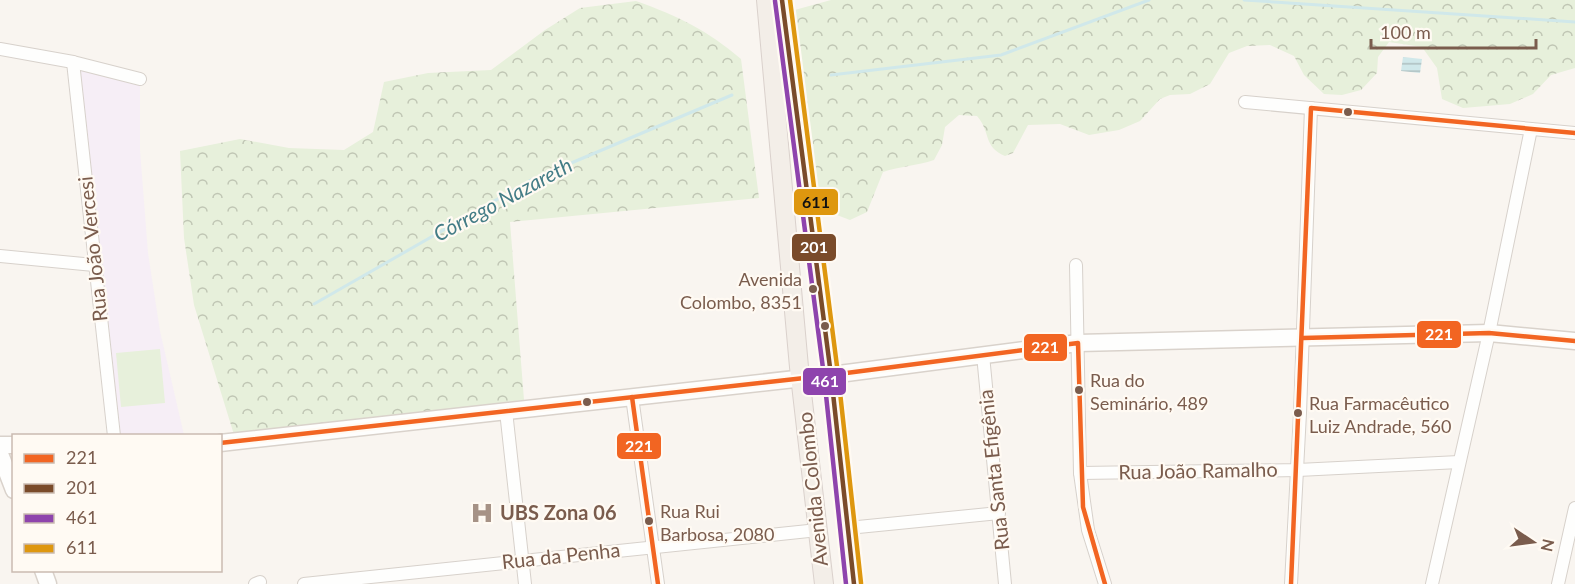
<svg xmlns="http://www.w3.org/2000/svg" width="1575" height="584" viewBox="0 0 1575 584" font-family="Lato,sans-serif">
<style>
.education{fill:#f6eef6}
.forest{fill:url(#forest-crowns)}
.pitch{fill:#e7f0db}
.water{fill:url(#water-rules)}
.lines{fill:none;stroke-linecap:round;stroke-linejoin:round}
.stream{stroke:#d0e8ea;stroke-width:3}
.street-casing{stroke:#d7d1cb;stroke-width:14}
.secondary-casing{stroke:#d9d2cb;stroke-width:19}
.primary-casing{stroke:#dad1cc;stroke-width:20}
.street{stroke:#fefefd;stroke-width:12}
.secondary{stroke:#fefefd;stroke-width:16}
.primary{stroke:#f3eee8;stroke-width:18}
.bus-1-casing{stroke:#fffaf3;stroke-width:9}
.bus-2-casing{stroke:#fffaf3;stroke-width:9}
.bus-3-casing{stroke:#fffaf3;stroke-width:9}
.bus-4-casing{stroke:#fffaf3;stroke-width:9}
.bus-1{stroke:#f26522;stroke-width:4.5}
.bus-2{stroke:#7a4b2a;stroke-width:4.5}
.bus-3{stroke:#8e44ad;stroke-width:4.5}
.bus-4{stroke:#de970f;stroke-width:4.5}
.bus-dot{fill:#7a5c4d;stroke:#fffaf3;stroke-width:2}
.labels{text-anchor:middle;stroke-width:4.5;stroke-linejoin:round;paint-order:stroke}
.bus-label{font-size:18px;fill:#7a5c4d;stroke:#fffaf3;text-anchor:start}
.street-label{font-size:20px;fill:#7a5c4d;stroke:#fffaf3}
.poi-label{font-size:20px;font-weight:bold;fill:#7a5c4d;stroke:#fffaf3;text-anchor:start}
.water-label{font-size:21px;font-style:italic;fill:#437c86;stroke:#fffaf3}
.line-badge{stroke:#fffaf3;stroke-width:2}
.badge-label{font-size:16px;text-anchor:middle;font-weight:bold;fill:#fff}
.pale-badge-label{font-size:16px;text-anchor:middle;font-weight:bold;fill:#111}
</style>
<defs>
<pattern id="forest-crowns" width="20" height="18" patternUnits="userSpaceOnUse" patternTransform="scale(1.5)"><rect width="20" height="18" fill="#e7f0db"/><path d="M2 6a3 3 0 1 1 6 0M12 15a3 3 0 1 1 6 0" fill="none" stroke="#c0c6b4"/></pattern>
<pattern id="water-rules" width="6" height="5" patternUnits="userSpaceOnUse" patternTransform="scale(1.5)"><rect width="6" height="5" fill="#d0e8ea"/><path d="M0 2.5h6" fill="none" stroke="#aebfc0"/></pattern>
</defs>
<rect width="100%" height="100%" fill="#f9f5f0"/>
<path class="education" d="M73 62 140 79V150L148 253 160 331 184 435H114Z"/>
<g class="forest">
<path d="M831 0H1575V68L1551 75 1533 94 1510 104 1463 108 1442 99 1437 68 1422 47 1389 42 1378 57 1377 73 1361 90 1342 95 1324 94 1304 75 1294 56 1270 45 1247 46 1229 53 1210 84 1190 94 1170 95 1160 99 1140 121 1119 130 1089 135 1060 124 1028 125 1013 153 1005 156C983 147 991 132 977 116L959 115 945 127 942 145 934 160C917 166 900 166 883 172L867 212 850 220 821 209 814 188 791 11Z"/>
<path d="M636 1C678 16 707 30 741 59L759 198 510 222 524 400 235 438 194 305 184 238 180 151 240 139 289 148 344 150 373 132 384 82 428 73 491 70 545 30 580 8Z"/>
</g>
<path class="pitch" d="M160 349 165 403 121 407 116 353Z"/>
<path class="water" d="M1403 57 1422 59 1420 73 1401 71Z"/>
<g class="lines">
<g class="stream">
<path d="M1244 0 1575 22"/>
<path d="M831 75 1001 55 1149 0"/>
<path d="M314 304 531 180 732 95"/>
</g>
<g class="street-casing">
<g id="street">
<path d="M0 49 73 62 140 79"/>
<path d="M73 62 114 436"/>
<path d="M1245 102 1575 133"/>
<path d="M0 256 94 265"/>
<path d="M1076 265 1080 473 1088 530 1105 584"/>
<path d="M983 355 1005 584"/>
<path d="M632 397 658 584"/>
<path d="M506 411 525 584"/>
<path d="M1080 473 1298 470 1459 462"/>
<path d="M848 528 999 513"/>
<path d="M255 584 260 582"/>
<path d="M304 584 818 530"/>
<path d="M1291 584 1300 413 1311 108"/>
<path d="M1432 584 1489 333 1531 129"/>
<path d="M1558 584 1575 508"/>
</g>
</g>
<g class="secondary-casing">
<g id="secondary">
<path d="M220 443 831 375 1078 343 1489 333 1575 341"/>
<path d="M0 445H14"/>
<path d="M0 454 14 490"/>
<path d="M43 570 48 584"/>
</g>
</g>
<g class="primary-casing">
<g id="primary">
<path d="M766 0 799 367 824 584"/>
<path d="M782 0 831 375 854 584"/>
</g>
</g>
<use href="#street" class="street"/>
<use href="#secondary" class="secondary"/>
<use href="#primary" class="primary"/>
<g class="bus-1-casing">
<g id="bus-1">
<path d="M1303 338 1489 333 1575 341"/>
<path d="M632 397 658 584"/>
<path d="M220 443 831 375 1078 343 1083 507 1105 584"/>
<path d="M1291 584 1311 108 1575 133"/>
</g>
</g>
<g class="bus-2-casing">
<path id="bus-2" d="M782 0 831 375 854 584"/>
</g>
<g class="bus-3-casing">
<path id="bus-3" d="M775 1 824 376 846 584"/>
</g>
<g class="bus-4-casing">
<path id="bus-4" d="M790 0 838 374 861 583"/>
</g>
<use href="#bus-1" class="bus-1"/>
<use href="#bus-2" class="bus-2"/>
<use href="#bus-3" class="bus-3"/>
<use href="#bus-4" class="bus-4"/>
</g>
<defs>
<g id="hospital-bare" transform="scale(1.8)"><path d="M-5-5h3v3.5h4V-5h3V5h-3V1.5h-4V5h-3Z" fill="#a69286" stroke="#fffaf3" stroke-width="2.5" paint-order="stroke"/></g>
</defs>
<g fill-rule="evenodd">
<use href="#hospital-bare" x="482" y="513"/>
</g>
<g class="bus-dot">
<circle cx="1348" cy="112" r="5"/>
<circle cx="813" cy="289" r="5"/>
<circle cx="825" cy="326" r="5"/>
<circle cx="1079" cy="390" r="5"/>
<circle cx="587" cy="402" r="5"/>
<circle cx="1298" cy="413" r="5"/>
<circle cx="649" cy="521" r="5"/>
</g>
<g class="labels">
<g class="bus-label">
<text x="802" y="286" text-anchor="end">Avenida<tspan x="802" dy="23">Colombo, 8351</tspan></text>
<text x="1090" y="387">Rua do<tspan x="1090" dy="23">Seminário, 489</tspan></text>
<text x="1309" y="410">Rua Farmacêutico<tspan x="1309" dy="23">Luiz Andrade, 560</tspan></text>
<text x="660" y="518">Rua Rui<tspan x="660" dy="23">Barbosa, 2080</tspan></text>
</g>
<g class="street-label">
<text transform="translate(93 249) rotate(-96)" y="7">Rua João Vercesi</text>
<text transform="translate(994 470) rotate(-96)" y="7">Rua Santa Efigênia</text>
<text transform="translate(1198 471) rotate(-1)" y="7">Rua João Ramalho</text>
<text transform="translate(813 489) rotate(-96)" y="7">Avenida Colombo</text>
<text transform="translate(561 556) rotate(-6)" y="7">Rua da Penha</text>
</g>
<g class="poi-label">
<text x="500" y="520">UBS Zona 06</text>
</g>
<g class="water-label">
<text transform="translate(503 200) rotate(-28)" y="7">Córrego Nazareth</text>
</g>
</g>
<g class="line-badge">
<rect x="793" y="188" width="46" height="28" rx="6" fill="#de970f"/>
<rect x="791" y="233" width="46" height="29" rx="6" fill="#7a4b2a"/>
<rect x="1416" y="320" width="46" height="29" rx="6" fill="#f26522"/>
<rect x="1023" y="333" width="45" height="29" rx="6" fill="#f26522"/>
<rect x="802" y="367" width="45" height="29" rx="6" fill="#8e44ad"/>
<rect x="616" y="432" width="46" height="28" rx="6" fill="#f26522"/>
</g>
<g class="badge-label">
<text x="814" y="253">201</text>
<text x="1439" y="340">221</text>
<text x="1045" y="353">221</text>
<text x="825" y="387">461</text>
<text x="639" y="452">221</text>
</g>
<g class="pale-badge-label">
<text x="816" y="208">611</text>
</g>
<rect x="12" y="434" width="210" height="138" fill="#fffaf3" stroke="#cabbb1" stroke-width="1.5"/>
<rect x="24" y="454" width="30" height="9" fill="#f26522" stroke="#cabbb1" stroke-width="1.5"/>
<text x="66" y="464" font-size="18" fill="#7a5c4d">221</text>
<rect x="24" y="484" width="30" height="9" fill="#7a4b2a" stroke="#cabbb1" stroke-width="1.5"/>
<text x="66" y="494" font-size="18" fill="#7a5c4d">201</text>
<rect x="24" y="514" width="30" height="9" fill="#8e44ad" stroke="#cabbb1" stroke-width="1.5"/>
<text x="66" y="524" font-size="18" fill="#7a5c4d">461</text>
<rect x="24" y="544" width="30" height="9" fill="#de970f" stroke="#cabbb1" stroke-width="1.5"/>
<text x="66" y="554" font-size="18" fill="#7a5c4d">611</text>
<g transform="translate(1533 542) rotate(103)" stroke="#fffaf3" stroke-width="4.5" paint-order="stroke">
<path d="M0-4.5L10 22L0 15L-10 22Z" fill="#7a5c4d"/>
<text y="-9" font-size="16" font-weight="bold" text-anchor="middle" fill="#7a5c4d">N</text>
</g>
<path d="M1371 39v9h165v-9" fill="none" stroke="#7a5c4d" stroke-width="3"/>
<text x="1380" y="39" font-size="18" fill="#7a5c4d" stroke="#fffaf3" stroke-width="4.5" paint-order="stroke">100 m</text>
</svg>
